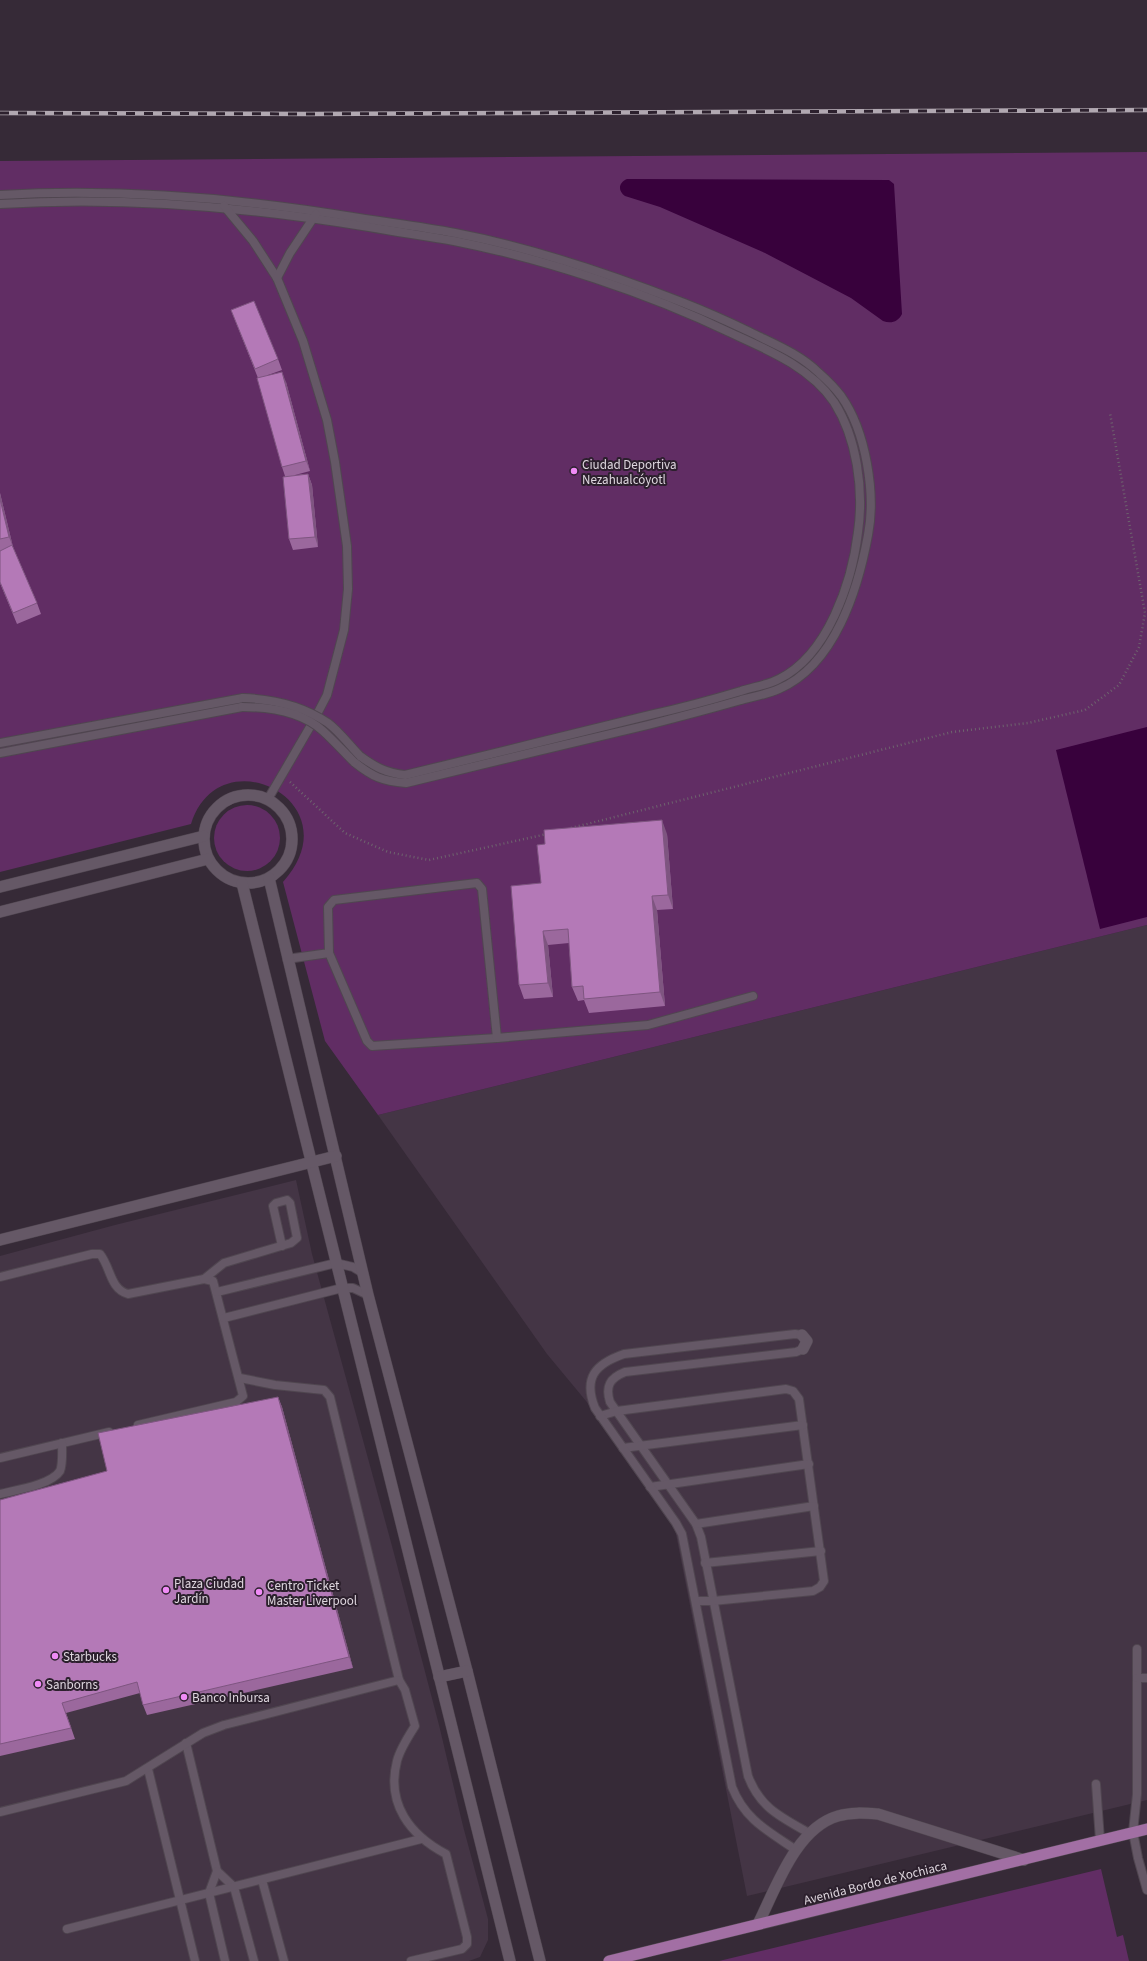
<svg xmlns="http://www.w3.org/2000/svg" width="1147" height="1961" viewBox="0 0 1147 1961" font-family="'Source Sans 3',sans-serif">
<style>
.built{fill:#443545}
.green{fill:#612d64}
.water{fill:#38013c}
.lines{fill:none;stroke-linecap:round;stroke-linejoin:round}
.service-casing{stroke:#504650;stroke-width:10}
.minor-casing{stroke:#504650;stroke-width:12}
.primary-casing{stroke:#504650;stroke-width:12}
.path{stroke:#6e636e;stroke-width:2.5;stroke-dasharray:1 3;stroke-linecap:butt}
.service{stroke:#655866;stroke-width:8}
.minor{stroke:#655866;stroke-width:11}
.primary{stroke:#a26fa4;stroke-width:11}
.rail-casing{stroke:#b1a8b1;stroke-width:4.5}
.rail{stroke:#2c202d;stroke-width:3;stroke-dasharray:9;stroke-linecap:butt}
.service-bridge-casing{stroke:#504650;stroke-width:10;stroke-linecap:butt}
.service-bridge{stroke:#655866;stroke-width:8}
.wall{fill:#9b689d}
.shaded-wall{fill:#7e5580}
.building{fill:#b479b7;stroke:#7e5580}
.poi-dot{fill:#f08bf6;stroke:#2c202d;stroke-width:1.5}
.labels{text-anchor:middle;stroke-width:4;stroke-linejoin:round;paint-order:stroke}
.poi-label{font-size:13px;fill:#dfd7df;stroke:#2c202d;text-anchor:start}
.street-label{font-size:13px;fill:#dfd7df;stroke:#2c202d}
</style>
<rect width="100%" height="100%" fill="#362a37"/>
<g class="built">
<path d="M1147 925V1800L747 1896 675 1529 586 1401 547 1354 378 1115Z"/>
<path d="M296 1180 312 1254 392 1546 439 1725 463 1826 488 1919V1940L480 1957 469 1961H0V1256L115 1225Z"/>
</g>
<g class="green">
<path d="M1147 152V925L378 1115 325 1041 283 882C355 802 219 734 191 824L0 872V161Z"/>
<circle cx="247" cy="838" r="33"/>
<path d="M1101 1869 1117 1937 1123 1935 1129 1961H719Z"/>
</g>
<g class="water">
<path d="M627 179 889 180 894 184 902 314C898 322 891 324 883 321L851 298 765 253 660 207 625 196C618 191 618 183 627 179Z"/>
<path d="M1147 727V917L1100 929 1056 750Z"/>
</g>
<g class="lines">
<g class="service-casing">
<g id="service">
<path d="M0 195C121 188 240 198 359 218 391 223 423 227 455 233 533 248 610 274 684 303 707 312 729 322 750 332 774 344 800 354 819 373 827 380 835 388 841 396 866 431 876 494 868 535 858 589 835 665 779 689 768 694 753 697 741 700 710 709 679 717 648 725 567 744 487 763 406 783 382 781 373 777 354 762"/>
<path d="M0 204C123 196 248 207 369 227 397 232 426 236 454 241 545 259 648 293 731 333 768 350 810 367 834 402 857 438 864 490 858 532 852 582 828 655 779 679 768 685 753 687 741 691 711 700 681 708 650 715 568 735 487 755 405 775 386 773 375 767 360 756"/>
<path d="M224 206 253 241 277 278 303 341 327 420 335 462 347 546 348 589 344 630 327 695 314 720 268 799"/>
<path d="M277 278 290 253 316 214"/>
<path d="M0 743 243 698"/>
<path d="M0 753 242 707"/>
<path d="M329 953 367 1041 372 1046 497 1038"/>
<path d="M287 959 329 953 328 907 334 900 477 883 482 889 497 1038 648 1025 753 996"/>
<path d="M0 1277 92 1254H100C111 1268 110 1289 128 1294L204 1279 213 1281 243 1396 236 1402 138 1425"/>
<path d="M204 1279 224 1263 291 1243 297 1238 290 1203 287 1200 276 1203 273 1206 282 1246"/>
<path d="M217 1292 336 1263 353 1267 363 1273"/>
<path d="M224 1318 342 1288H353L368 1295"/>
<path d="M803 1349 796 1352 625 1372C610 1378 605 1386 610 1402L696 1524 701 1537 748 1776C760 1808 781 1817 809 1833"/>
<path d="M240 1378 275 1385 324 1390 330 1397 399 1680 405 1690 415 1726C408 1737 400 1749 397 1761 386 1804 410 1835 446 1854L467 1937V1944L462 1949 411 1961"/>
<path d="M600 1416 617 1411 786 1389 793 1391 799 1399 824 1581 820 1587 813 1591 713 1601H696"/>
<path d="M623 1448 803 1425"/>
<path d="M0 1458 109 1432"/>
<path d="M650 1487 809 1464"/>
<path d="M0 1494C16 1490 51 1485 60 1471 63 1464 62 1451 62 1443"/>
<path d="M696 1524 814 1506"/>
<path d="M705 1563 821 1551"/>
<path d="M1137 1649V1794L1133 1832 1138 1858 1147 1890"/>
<path d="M1137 1678H1147"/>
<path d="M186 1743 217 1871 234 1887 254 1961"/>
<path d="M148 1769 195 1961"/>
<path d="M1096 1784 1100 1840"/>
<path d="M0 1812 126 1781 203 1733 224 1725 399 1680"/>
<path d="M796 1850C768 1831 745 1820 732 1787L682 1534 676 1523 595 1408C583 1378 595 1364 624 1354L795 1334 802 1335"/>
<path d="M217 1871 209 1893 225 1961"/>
<path d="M262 1880 284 1961"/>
<path d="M67 1929 421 1839"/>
</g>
</g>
<g class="minor-casing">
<g id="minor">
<circle cx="248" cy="839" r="44"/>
<path d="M269 878 368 1295 467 1671 540 1961"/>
<path d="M242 883 510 1961"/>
<path d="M0 887 204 836"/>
<path d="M0 912 208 859"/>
<path d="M0 1240 336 1156"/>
<path d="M802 1335 807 1341 803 1349"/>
<path d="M439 1677 467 1671"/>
<path d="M758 1924C776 1888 796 1828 838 1816 851 1812 864 1813 878 1814L1024 1860"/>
</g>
</g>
<g class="primary-casing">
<path id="primary" d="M609 1961 1147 1829"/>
</g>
<g class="path">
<path d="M290 782 345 833 388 852 429 860 547 834"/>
<path d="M571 828 952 732 1028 723 1085 710 1119 685 1139 647 1145 613 1110 413"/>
</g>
<use href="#service" class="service"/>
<use href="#minor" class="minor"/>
<use href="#primary" class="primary"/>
<g class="rail-casing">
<path id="rail" d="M0 113 309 114 1147 110"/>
</g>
<use href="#rail" class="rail"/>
<g class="service-bridge-casing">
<g id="service-bridge">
<path d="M243 698C272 699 303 706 328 723 339 731 350 746 360 756"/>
<path d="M242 707C269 707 302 712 323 731 334 741 344 752 354 762"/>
</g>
</g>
<use href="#service-bridge" class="service-bridge"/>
</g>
<g class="wall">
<path d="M231 310 278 359 282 370 268 375 286 382 310 471 295 475 308 474 312 485 318 547 293 550 289 539 285 476 282 467 258 378Z"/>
<path d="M0 493 13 547 37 603 41 614 17 624 0 583Z"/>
<path d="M667 834 673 909 657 910 665 1006 589 1013 584 1000 578 1001 572 987 569 943 548 945 553 997 524 999 519 985 541 883Z"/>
<path d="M278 1397 282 1407 353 1668 147 1715 143 1705 140 1693 66 1713 75 1739 0 1756V1500L107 1471Z"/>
</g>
<g class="shaded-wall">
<path d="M282 372 286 382 310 471 306 461Z"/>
<path d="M308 474 312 485 318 547 315 537Z"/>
<path d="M0 493 13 547 9 537 0 499Z"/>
<path d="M662 820 667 834 673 909 668 895Z"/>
<path d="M652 896 657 910 665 1006 660 992Z"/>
<path d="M543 931 548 945 553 997 548 983Z"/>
<path d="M278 1397 282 1407 353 1668 349 1657Z"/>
</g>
<g class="building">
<path d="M254 301 278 359 255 369 231 310Z"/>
<path d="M282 372 306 461 282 467 257 378Z"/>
<path d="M308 474 315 537 289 539 283 477Z"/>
<path d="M0 499 9 537 0 539Z"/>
<path d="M12 545 37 603 13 613 0 582V551Z"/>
<path d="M662 820 668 895 652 896 660 992 584 999 583 986 572 987 568 929 543 931 548 983 519 985 511 886 541 883 537 845 545 844 544 830Z"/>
<path d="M278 1397 349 1657 143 1705 137 1682 62 1703 71 1728 0 1744V1500L107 1471 98 1433Z"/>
</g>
<g class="poi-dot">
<circle cx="574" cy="471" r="4"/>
<circle cx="166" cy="1590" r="4"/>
<circle cx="259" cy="1592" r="4"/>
<circle cx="55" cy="1656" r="4"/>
<circle cx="38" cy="1684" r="4"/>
<circle cx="184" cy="1697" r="4"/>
</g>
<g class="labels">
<g class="poi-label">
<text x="582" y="469">Ciudad Deportiva<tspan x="582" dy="15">Nezahualcóyotl</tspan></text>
<text x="174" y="1588">Plaza Ciudad<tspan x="174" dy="15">Jardín</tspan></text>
<text x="267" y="1590">Centro Ticket<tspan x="267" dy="15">Master Liverpool</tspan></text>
<text x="63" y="1661">Starbucks</text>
<text x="46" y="1689">Sanborns</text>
<text x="192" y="1702">Banco Inbursa</text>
</g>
<g class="street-label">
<text transform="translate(875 1882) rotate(-14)" y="5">Avenida Bordo de Xochiaca</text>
</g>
</g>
</svg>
